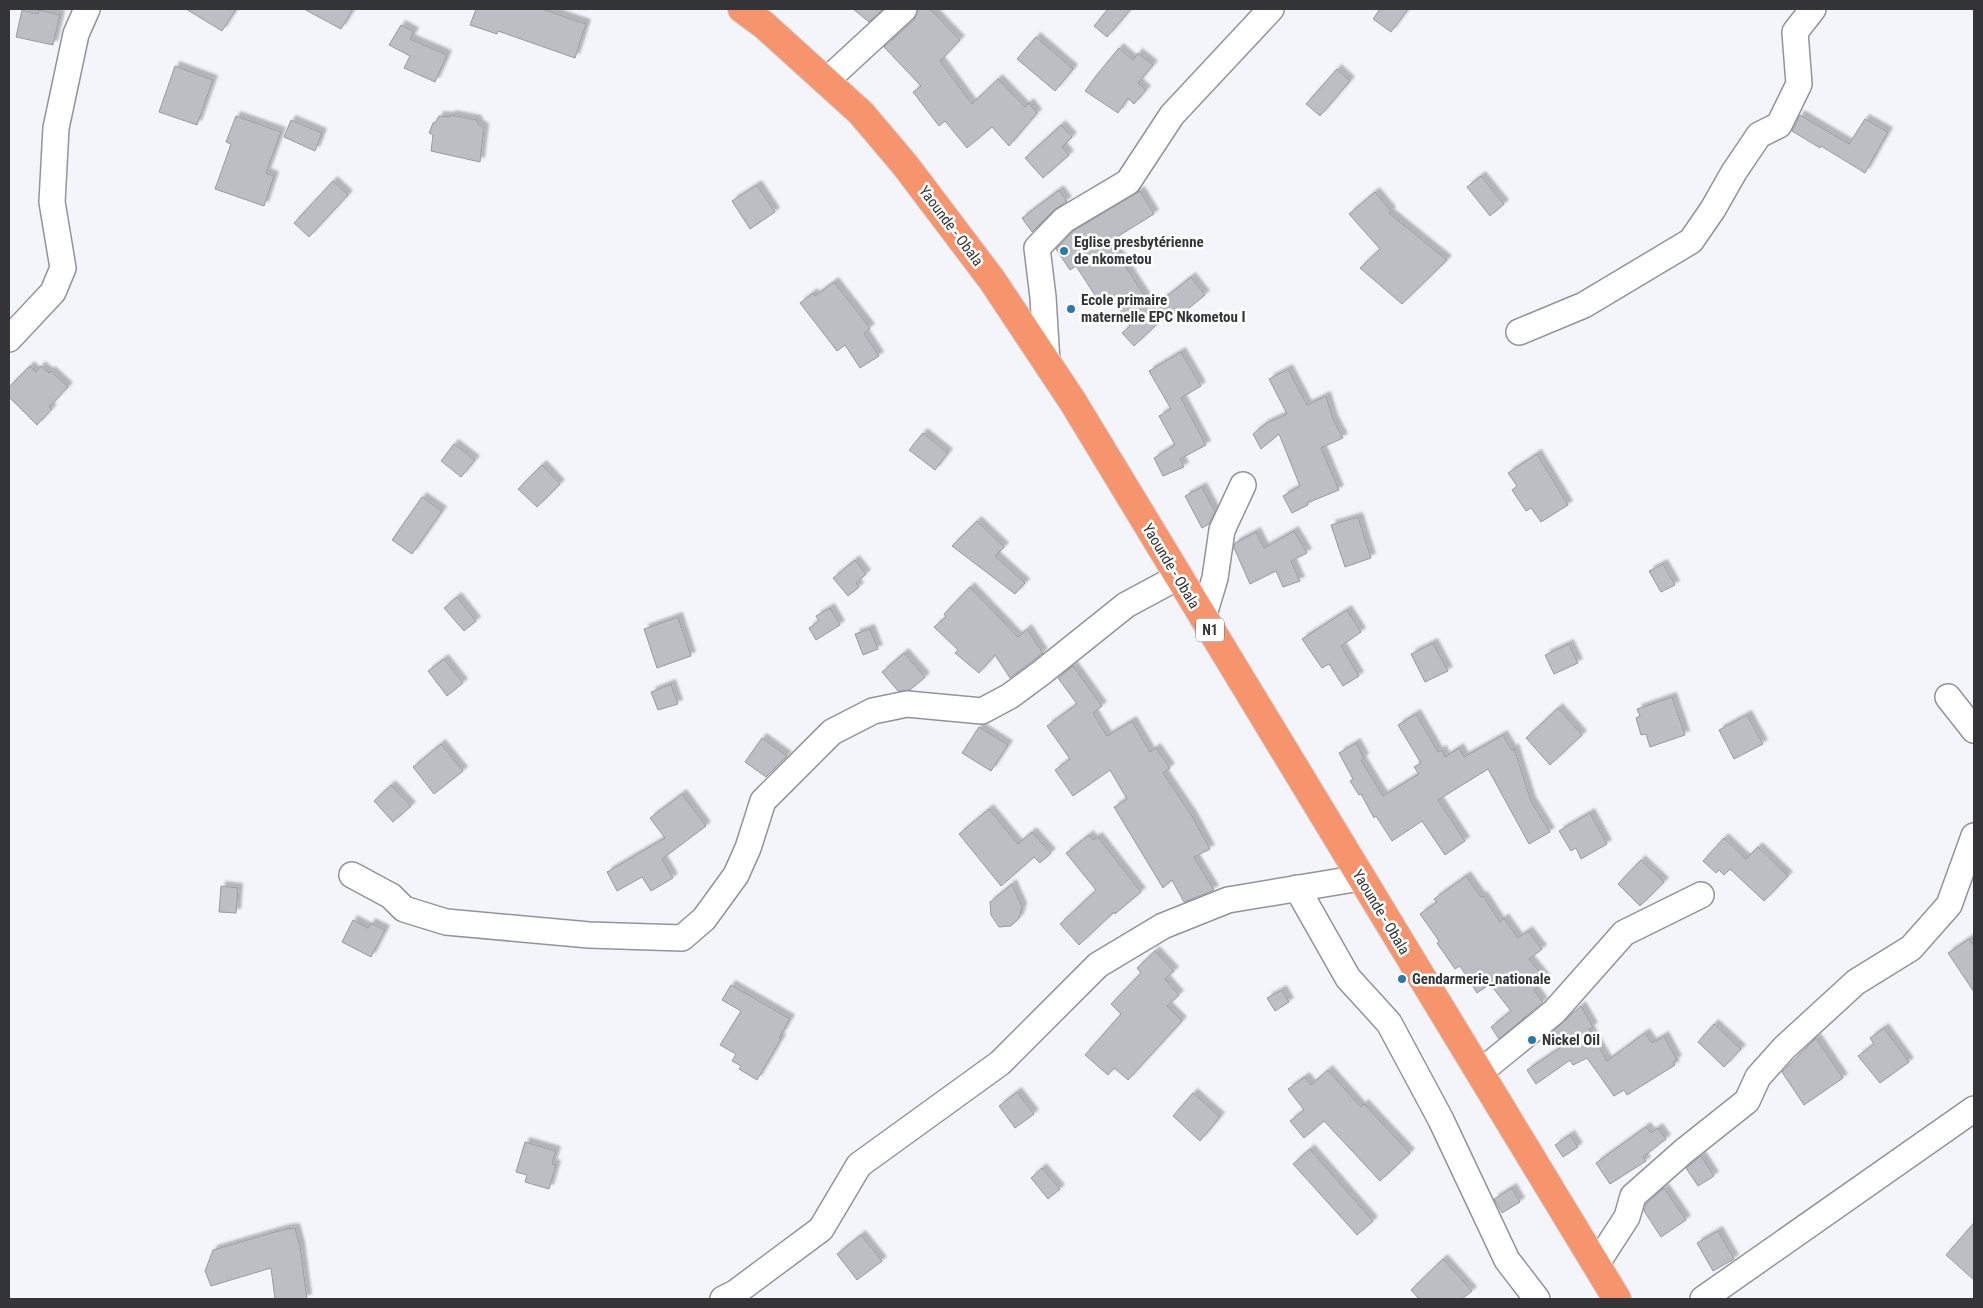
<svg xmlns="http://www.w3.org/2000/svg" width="1983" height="1308" viewBox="0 0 1983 1308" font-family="'Roboto Condensed',sans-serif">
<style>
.building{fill:#bdbec4;stroke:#999aa0;filter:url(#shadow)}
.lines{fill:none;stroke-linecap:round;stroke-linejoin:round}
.minor-casing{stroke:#93949a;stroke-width:28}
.highway-casing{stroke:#d3d3d3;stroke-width:30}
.minor{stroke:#fff;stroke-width:25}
.highway{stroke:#f6946e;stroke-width:28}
.poi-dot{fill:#2b78aa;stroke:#fff;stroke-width:2}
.labels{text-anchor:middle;stroke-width:5;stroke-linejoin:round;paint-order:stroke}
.shield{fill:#fff;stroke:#727273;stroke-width:1}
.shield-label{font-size:14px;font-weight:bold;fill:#353537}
.street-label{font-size:15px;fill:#353537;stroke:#fff}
.poi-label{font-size:15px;font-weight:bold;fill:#353537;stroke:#fff;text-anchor:start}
</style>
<defs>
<filter id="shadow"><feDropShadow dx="4.5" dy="-4.5" stdDeviation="1" flood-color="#0004"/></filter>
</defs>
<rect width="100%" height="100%" fill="#f4f5fb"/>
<g class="building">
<path d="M186 9H236L222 31Z"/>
<path d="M304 9H353L341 29Z"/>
<path d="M476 9H542L586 24 575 58 498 31 497 34 470 25Z"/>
<path d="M853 9H883L869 22Z"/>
<path d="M918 9H930L960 40 940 61 972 104 998 79 1025 107 1029 103 1037 113 1009 146 992 127 967 148 945 121 939 126 913 92 921 86 884 47 914 20Z"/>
<path d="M1108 9H1131L1107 37 1094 26Z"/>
<path d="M1380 9H1408L1391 32 1373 19Z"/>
<path d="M22 10 38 14 39 10 60 15 53 45 16 37Z"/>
<path d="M401 25 414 32 410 39 447 55 435 82 404 68 410 56 389 45Z"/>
<path d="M1036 37 1073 69 1055 91 1017 59Z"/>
<path d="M1119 48 1133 60 1138 53 1153 65 1138 83 1146 90 1134 104 1128 98 1118 113 1085 91 1096 76Z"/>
<path d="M175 66 213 80 197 125 159 112Z"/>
<path d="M1337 69 1350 81 1320 116 1306 104Z"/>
<path d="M451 115 477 120 478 124 484 128 480 162 431 151 433 135 429 133 433 123 436 122 439 116 450 117Z"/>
<path d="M1800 115 1849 144 1865 119 1888 132 1865 173 1821 146 1820 148 1792 131Z"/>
<path d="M236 116 281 132 266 173 274 176 264 206 215 189 231 144 226 142Z"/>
<path d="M291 120 322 133 315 151 284 137Z"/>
<path d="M1061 125 1072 137 1062 147 1069 155 1043 178 1025 158Z"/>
<path d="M1481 176 1504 204 1490 216 1467 187Z"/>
<path d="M333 181 348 195 309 237 294 223Z"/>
<path d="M757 185 775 212 750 229 732 201Z"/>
<path d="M1059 190 1067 201 1054 210 1032 232 1022 218Z"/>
<path d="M1140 191 1154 214 1112 240 1117 253 1152 308 1191 277 1205 295 1174 320 1169 313 1134 346 1122 333 1130 326 1111 296 1100 303 1076 266 1070 270 1056 249 1073 231Z"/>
<path d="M1375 192 1391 211 1389 213 1447 260 1402 304 1360 268 1380 249 1349 214Z"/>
<path d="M834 282 870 328 864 333 879 356 860 368 845 345 837 351 800 303 813 293 815 296Z"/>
<path d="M1181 352 1201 386 1181 398 1206 445 1180 459 1184 467 1163 476 1154 458 1175 445 1159 416 1171 409 1149 371Z"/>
<path d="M30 366 36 372 41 366 49 373 51 371 68 387 49 407 52 409 37 425 9 397V387Z"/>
<path d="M1288 369 1307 405 1326 396 1333 419 1343 438 1321 448 1339 490 1307 503 1308 505 1292 513 1283 496 1300 486 1279 434 1261 449 1253 434 1265 424 1287 414 1269 379Z"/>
<path d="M923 433 948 453 935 470 909 450Z"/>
<path d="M454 444 475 460 461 477 441 461Z"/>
<path d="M1537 454 1568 505 1541 522 1531 508 1526 511 1512 490 1517 486 1508 473Z"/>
<path d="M542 465 560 484 537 507 518 489Z"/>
<path d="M1202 487 1215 512 1209 524 1202 528 1185 496Z"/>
<path d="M422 497 442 511 412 554 392 540Z"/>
<path d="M1358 517 1371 558 1345 567 1331 525Z"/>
<path d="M977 521 1004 547 995 556 1025 583 1015 594 952 546Z"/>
<path d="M1294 531 1307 553 1291 561 1300 581 1283 587 1276 571 1250 584 1234 548 1235 543 1256 532 1264 548Z"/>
<path d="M855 560 866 574 856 583 859 587 848 596 833 578Z"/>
<path d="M1663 564 1675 585 1661 592 1649 571Z"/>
<path d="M970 587 1018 637 1027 629 1043 653 1010 678 995 655 979 673 955 653 958 650 934 627 946 617 944 614Z"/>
<path d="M457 597 476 621 464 631 444 608Z"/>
<path d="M830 608 840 625 816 640 809 628 819 621 816 616Z"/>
<path d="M1347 610 1361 632 1341 646 1359 676 1343 686 1329 664 1322 668 1302 639Z"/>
<path d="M678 617 691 656 657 668 644 629Z"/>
<path d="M870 629 878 649 863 655 855 634Z"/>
<path d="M1433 643 1448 671 1425 682 1411 654Z"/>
<path d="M1569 644 1578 663 1554 674 1545 655Z"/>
<path d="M904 653 925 677 910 690 898 691 882 672Z"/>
<path d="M444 659 463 683 447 696 428 671Z"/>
<path d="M1073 666 1102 706 1093 713 1107 736 1132 721 1150 752 1156 748 1170 768 1163 773 1192 816 1210 849 1194 857 1214 890 1184 902 1172 880 1163 888 1114 807 1127 799 1110 770 1073 796 1055 770 1070 759 1047 726 1077 704 1058 678Z"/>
<path d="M671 684 678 704 658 710 651 692Z"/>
<path d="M1672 697 1685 735 1650 747 1646 734 1641 735 1636 718 1640 716 1637 709Z"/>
<path d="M1558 708 1582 735 1550 765 1526 738Z"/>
<path d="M1416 714 1438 752 1442 750 1445 757 1459 748 1464 757 1503 735 1512 751 1514 748 1531 801 1550 832 1529 844 1488 769 1438 800 1465 841 1445 855 1422 821 1392 841 1376 816 1374 818 1361 794 1359 795 1350 781 1353 779 1339 753 1356 743 1364 758 1361 760 1383 796 1419 774 1414 767 1421 763 1398 725Z"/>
<path d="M1747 715 1763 744 1734 759 1719 730Z"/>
<path d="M979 727 1008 745 991 771 962 753Z"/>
<path d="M762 738 787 756 766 777 745 762Z"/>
<path d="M441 744 463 771 434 794 413 767Z"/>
<path d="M391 785 411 806 393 822 374 801Z"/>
<path d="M682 794 706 826 662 859 673 878 651 891 642 877 617 891 607 872 665 838 650 818Z"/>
<path d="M989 809 1018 844 1032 832 1051 853 1040 863 1034 857 1001 886 959 834Z"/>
<path d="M1590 813 1607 844 1581 859 1576 848 1571 851 1559 831Z"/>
<path d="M1089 835 1093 840 1098 837 1141 892 1115 914 1114 912 1079 945 1060 924 1096 890 1066 853Z"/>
<path d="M1724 838 1746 859 1758 847 1788 876 1764 901 1730 869 1724 875 1719 870 1716 873 1703 861Z"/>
<path d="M1641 860 1664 882 1640 906 1618 884Z"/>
<path d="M1466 876 1481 897 1483 896 1500 922 1504 918 1518 938 1528 931 1542 949 1529 959 1546 980 1534 990 1543 1002 1499 1039 1491 1027 1511 1011 1490 984 1477 993 1460 966 1455 969 1437 943 1439 941 1420 914 1437 902 1434 899Z"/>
<path d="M1012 884 1022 907 1019 918 1011 926 999 927 991 915 990 902Z"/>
<path d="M221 886 238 888 236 913 219 912Z"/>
<path d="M353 920 368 928 371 923 385 930 371 957 342 942Z"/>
<path d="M1969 939 1974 946V992L1948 953Z"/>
<path d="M1155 951 1174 971 1165 979 1179 995 1167 1006 1182 1021 1128 1080 1114 1068 1108 1075 1085 1055 1121 1014 1111 1004 1141 973 1137 968Z"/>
<path d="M731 985 790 1019 779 1038 781 1039 757 1080 739 1069 741 1066 732 1061 736 1054 720 1045 741 1011 722 1000Z"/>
<path d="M1282 990 1289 1002 1275 1011 1267 998Z"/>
<path d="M1581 1006 1593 1027 1589 1029 1607 1061 1645 1033 1652 1043 1664 1036 1677 1060 1673 1062 1675 1065 1627 1095 1624 1090 1614 1096 1587 1058 1573 1065 1570 1060 1536 1084 1527 1070 1560 1048 1552 1032Z"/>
<path d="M1714 1024 1741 1049 1724 1067 1698 1042Z"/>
<path d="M1884 1028 1909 1062 1880 1083 1858 1056 1874 1044 1870 1038Z"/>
<path d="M1816 1038 1843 1078 1804 1105 1782 1072Z"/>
<path d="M1328 1070 1361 1107 1364 1104 1410 1153 1380 1181 1324 1121 1304 1138 1290 1121 1304 1110 1288 1089 1305 1077 1311 1085Z"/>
<path d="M1017 1092 1034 1114 1015 1128 999 1106Z"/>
<path d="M1193 1093 1220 1117 1200 1141 1173 1116Z"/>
<path d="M1646 1127 1651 1133 1658 1128 1666 1139 1643 1157 1646 1161 1610 1184 1596 1163Z"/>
<path d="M1570 1135 1578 1147 1563 1157 1555 1145Z"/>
<path d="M525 1142 556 1151 552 1164 556 1165 549 1189 525 1182 527 1175 516 1172Z"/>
<path d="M1310 1149 1373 1221 1357 1235 1293 1164Z"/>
<path d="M1701 1156 1714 1176 1698 1186 1686 1168Z"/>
<path d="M1042 1168 1060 1189 1048 1199 1031 1178Z"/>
<path d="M1512 1188 1520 1202 1502 1213 1494 1199Z"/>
<path d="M1664 1188 1686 1220 1661 1237 1644 1211 1646 1204Z"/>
<path d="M1974 1223V1280L1946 1255Z"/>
<path d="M295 1228 300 1246 307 1299H275L271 1268 211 1286 205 1271 213 1250 285 1229Z"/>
<path d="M1718 1231 1734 1259 1713 1271 1697 1243Z"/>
<path d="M861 1235 882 1261 857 1280 837 1254Z"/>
<path d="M1443 1259 1472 1291 1462 1299H1419L1411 1290Z"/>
</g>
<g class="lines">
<g class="minor-casing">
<g id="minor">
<path d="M826 81 904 9"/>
<path d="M1519 332 1584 305 1691 241 1713 209 1734 172 1759 135 1779 125 1799 84 1795 32 1813 9"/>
<path d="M9 339 53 292 63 268 52 202 56 128 76 34 87 9"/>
<path d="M1047 362 1043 297 1037 248 1064 220 1128 182 1172 115 1271 9"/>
<path d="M1203 618 1215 578 1222 530 1243 485"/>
<path d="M1948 697 1974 730"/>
<path d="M352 875 391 896 404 909 446 922 589 935 682 938 704 919 736 875 748 848 763 801 832 732 873 711 907 704 982 711 1010 696 1041 673 1126 605 1178 577"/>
<path d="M1297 888 1348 978 1389 1023 1441 1120 1507 1260 1537 1299"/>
<path d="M1479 1073 1554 1012 1624 933 1701 895"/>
<path d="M1596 1265 1627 1217 1633 1196 1684 1151 1747 1101 1758 1077 1784 1048 1856 982 1911 948 1949 905 1974 836"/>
<path d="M723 1299 735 1293 821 1229 859 1165 1000 1063 1098 965 1163 926 1228 900 1360 878"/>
<path d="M1703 1299 1974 1109"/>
</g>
</g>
<g class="highway-casing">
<path id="highway" d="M742 9 764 25 861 113 905 165 992 280 1073 402 1617 1299"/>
</g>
<use href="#minor" class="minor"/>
<use href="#highway" class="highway"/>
</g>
<g class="poi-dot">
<circle cx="1064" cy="251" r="5"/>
<circle cx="1071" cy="309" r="5"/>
<circle cx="1402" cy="979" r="5"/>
<circle cx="1532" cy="1040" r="5"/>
</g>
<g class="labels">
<rect class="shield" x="1196" y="618.5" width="28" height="23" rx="4"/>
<g class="shield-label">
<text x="1210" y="635">N1</text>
</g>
<g class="street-label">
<text transform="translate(951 226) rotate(53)" y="5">Yaounde - Obala</text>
<text transform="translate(1171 566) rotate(59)" y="5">Yaounde - Obala</text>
<text transform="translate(1381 912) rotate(59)" y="5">Yaounde - Obala</text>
</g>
<g class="poi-label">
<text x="1074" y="247">Eglise presbytérienne<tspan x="1074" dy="17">de nkometou</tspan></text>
<text x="1081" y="305">Ecole primaire<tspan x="1081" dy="17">maternelle EPC Nkometou I</tspan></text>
<text x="1412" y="984">Gendarmerie_nationale</text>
<text x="1542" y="1045">Nickel Oil</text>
</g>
</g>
<rect width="1983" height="1308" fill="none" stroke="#353537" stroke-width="20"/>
</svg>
